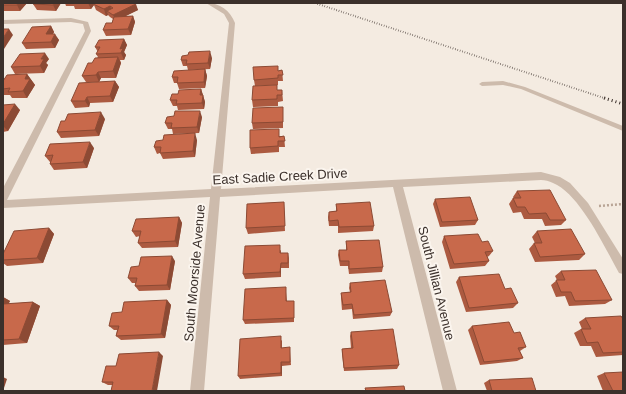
<svg xmlns="http://www.w3.org/2000/svg" width="626" height="394" viewBox="0 0 626 394" font-family="Helvetica,sans-serif">
<style>
.lines{fill:none;stroke-linecap:round;stroke-linejoin:round}
.path{stroke:#b9a596;stroke-width:2.5;stroke-dasharray:2 2;stroke-linecap:butt}
.lane{fill:#cdbbac;fill-rule:evenodd}
.street{fill:#cdbbac;fill-rule:evenodd}
.rail-far1{stroke:#3b302b;stroke-width:2;stroke-dasharray:0.5 2;stroke-linecap:butt}
.rail{stroke:#3b302b;stroke-width:3;stroke-dasharray:1 3;stroke-linecap:butt}
.wall{fill:#ac5a40}
.shaded-wall{fill:#8c4a34}
.building{fill:#c8694b;stroke:#8c4a34}
.labels{text-anchor:middle;stroke-width:4;stroke-linejoin:round;paint-order:stroke}
.street-label{font-size:13px;fill:#3b302b;stroke:#fbf5ee}
</style>
<rect width="100%" height="100%" fill="#f4ebe1"/>
<g class="lines">
<path class="path" d="M599 206 623 204"/>
<path class="lane" d="M503 81 525 87 623 126V131L521 89 503 85 482 86 479 84 482 82Z"/>
<path class="street" d="M206 3C220 3 230 10 235 23L221 189 541 172 560 177 570 183 588 203 623 259V274L619 273C605 248 580 194 553 183 549 181 545 180 541 180L403 187 457 391H443L393 187 220 197 204 391H190L210 197 3 208V188L85 31 83 24 71 22 3 24V20L71 18 88 22 91 31 7 200 211 189 229 23 224 14Z"/>
<path class="rail-far1" d="M315 3 607 99"/>
<path class="rail" d="M604 98 623 104"/>
</g>
<g class="wall">
<path d="M3 3H27L20 11H3Z"/>
<path d="M34 3H61L56 11 37 10 33 4Z"/>
<path d="M65 3H134L138 10 125 16H133L135 22 131 35 106 36 103 30 112 23 113 19 110 17 108 15 106 16 96 10 94 5 91 9H75L74 6H66Z"/>
<path d="M51 26 54 32 53 34 59 40 55 48 26 49 22 43Z"/>
<path d="M124 39 127 45 124 52 126 55 124 60H120L121 63 116 78H101L99 82H86L82 76 98 57 96 54 98 52 95 47Z"/>
<path d="M212 58 210 69 188 70 187 66H183L181 60Z"/>
<path d="M49 59 46 63 48 65 44 73 15 74 11 67Z"/>
<path d="M205 69 207 76 205 88 179 89 177 83H174L172 77Z"/>
<path d="M282 70 283 81H278V85L255 86 254 80 278 71Z"/>
<path d="M27 74 35 85 27 98H12L10 95H3V81Z"/>
<path d="M115 81 119 87 113 102 90 103 89 107 75 108 71 101Z"/>
<path d="M201 89 205 102 204 109 178 110 177 106H173L170 100 178 94Z"/>
<path d="M278 90H282L283 101 278 102V106L253 107 252 100Z"/>
<path d="M3 105 20 110 8 131 3 132Z"/>
<path d="M283 107V128L253 129 252 123Z"/>
<path d="M174 116 202 117 199 133 173 134 172 129H168L165 123Z"/>
<path d="M105 119 99 136 61 138 57 132Z"/>
<path d="M279 136H284L285 147H279V152L251 154 250 148Z"/>
<path d="M197 140 195 157 163 159 160 153 157 154 154 147Z"/>
<path d="M94 148 87 168 54 170 50 164V162L45 156Z"/>
<path d="M517 191 566 220 561 225 545 226 542 219H524L521 212 513 213 509 204 513 198H514L513 197Z"/>
<path d="M435 199 478 220 475 225 440 227 433 204Z"/>
<path d="M336 204 374 226 373 231 338 233V226H329L328 217 329 212 336 211Z"/>
<path d="M284 208 285 231 248 234 246 228Z"/>
<path d="M179 217 182 223 178 247 142 248 138 243 140 236 136 237 132 231Z"/>
<path d="M49 228 54 234 43 263 7 266 3 263V254Z"/>
<path d="M537 231 585 254 579 260 535 262 529 249 534 243H535L532 237Z"/>
<path d="M444 236 482 242 493 251 489 256 487 257 489 261 485 266 450 269 442 242Z"/>
<path d="M346 241 383 267 382 272 349 274 348 266H340L338 255 339 250H346Z"/>
<path d="M281 250V253H288L289 258V268H281V277L245 279 243 274Z"/>
<path d="M175 261 170 290 139 291 135 286 136 283H132L128 278Z"/>
<path d="M561 271 612 300 605 304 569 306 565 296 556 297 551 285 557 280 555 276Z"/>
<path d="M459 277 518 303 513 308 466 312 456 282Z"/>
<path d="M350 283 392 312 390 316 353 319 352 309 342 310 341 298V293L350 292 349 288Z"/>
<path d="M286 292 287 301 294 305V322L245 324 243 320Z"/>
<path d="M3 297 10 301 8 304 33 302 40 306 27 343 3 345Z"/>
<path d="M167 300 171 305 165 338 121 340 116 336 117 330H114L109 326Z"/>
<path d="M585 318 623 319V355L596 357 591 346H580L574 333 581 329H582L579 322Z"/>
<path d="M472 326 514 333 526 347 520 351 523 358 517 361 480 365 468 330Z"/>
<path d="M351 332 399 365 397 369 344 371 342 353V349L351 348 350 336Z"/>
<path d="M282 340V348L290 351 291 365 282 366V376L240 379 238 376Z"/>
<path d="M163 356 112 385H108L102 382 116 366Z"/>
<path d="M604 373 623 391H603L597 376Z"/>
<path d="M489 380 536 391H487L484 383Z"/>
</g>
<g class="shaded-wall">
<path d="M18 3H27L20 11 17 5Z"/>
<path d="M54 3H61L56 11 53 5Z"/>
<path d="M88 3H95L93 4 94 5 91 9Z"/>
<path d="M136 4 138 10 116 21 113 15Z"/>
<path d="M110 6 113 13 107 11 108 15 106 16 104 9Z"/>
<path d="M133 16 135 22 131 35 128 29Z"/>
<path d="M51 26 54 32 49 41 46 34Z"/>
<path d="M9 29 13 35 4 49 3 48V38Z"/>
<path d="M55 34 59 40 55 48 51 42Z"/>
<path d="M124 39 127 45 124 52 126 55 124 60 121 53 120 49Z"/>
<path d="M210 51 212 58 210 69 208 63Z"/>
<path d="M45 53 49 59 46 63 48 65 44 73 40 66 41 59Z"/>
<path d="M118 57 121 63 116 78 113 71Z"/>
<path d="M205 69 207 76 205 88 204 82Z"/>
<path d="M98 72 101 78 99 82 96 75Z"/>
<path d="M27 74 35 85 27 98 23 91 25 79Z"/>
<path d="M115 81 119 87 113 102 110 96Z"/>
<path d="M201 89 203 95H200Z"/>
<path d="M203 95 205 102 204 109 202 103Z"/>
<path d="M87 97 90 103 89 107 85 101Z"/>
<path d="M15 104 20 110 8 131 3 126V124Z"/>
<path d="M200 111 202 117 199 133 197 127Z"/>
<path d="M101 112 105 119 99 136 95 130Z"/>
<path d="M195 133 197 140 195 157 193 151Z"/>
<path d="M90 142 94 148 87 168 83 162Z"/>
<path d="M179 217 182 223 178 247 175 241Z"/>
<path d="M49 228 54 234 43 263 37 258Z"/>
<path d="M172 256 175 261 170 290 167 285Z"/>
<path d="M281 263V277L280 272Z"/>
<path d="M3 297 10 301 6 309 3 307Z"/>
<path d="M167 300 171 305 165 338 161 334Z"/>
<path d="M33 302 40 306 27 343 19 339Z"/>
<path d="M159 352 163 356 157 391H152Z"/>
<path d="M281 362 282 366V376L281 373Z"/>
<path d="M3 377 7 379 3 391Z"/>
</g>
<g class="building">
<path d="M3 3H18L17 5H3Z"/>
<path d="M34 3H54L53 5 33 4Z"/>
<path d="M95 3H134L136 4 113 15 107 11 113 8 110 6 104 9 93 4Z"/>
<path d="M133 16 128 29 103 30 106 23H112L114 17Z"/>
<path d="M51 26 46 34H55L51 42 22 43 32 27Z"/>
<path d="M3 29H9L3 38Z"/>
<path d="M124 39 120 49 123 48 121 53 96 54 100 47H95L99 40Z"/>
<path d="M210 51 208 63 186 64 187 60H181L182 56 188 55 189 52Z"/>
<path d="M45 53 41 59H44L40 66 11 67 20 54Z"/>
<path d="M118 57 113 71 98 72 96 75 82 76 88 63H92L95 58Z"/>
<path d="M278 66V71L282 70 283 75H278V78L254 80 253 67Z"/>
<path d="M205 69 204 82 177 83 178 77H172L174 71Z"/>
<path d="M27 74 25 79H30L23 91 8 92 10 88 3 89V81L7 75Z"/>
<path d="M115 81 110 96 87 97 85 101H71L79 83Z"/>
<path d="M277 85V90H282V95H277V99L252 100 253 86Z"/>
<path d="M201 89 200 95H203L202 103 176 104 177 100H170L172 94H178L179 90Z"/>
<path d="M15 104 3 124V105Z"/>
<path d="M283 107V122L252 123 253 108Z"/>
<path d="M175 111H200L197 127 171 128 172 123H165L167 117 174 116Z"/>
<path d="M101 112 95 130 57 132 61 121H65L68 114Z"/>
<path d="M279 129V137L284 136 285 141H278V146L250 148V130Z"/>
<path d="M195 133 193 151 160 153 161 147H154L156 141 163 140 164 135Z"/>
<path d="M90 142 83 162 50 164 53 155 45 156 50 144Z"/>
<path d="M550 190 566 220H550L546 213 529 214 525 207H517L513 198H521L517 191Z"/>
<path d="M470 197 478 220 442 222 435 199Z"/>
<path d="M284 202 285 226 246 228 247 204Z"/>
<path d="M370 202 374 226 339 227 338 220 329 221V212L337 211 336 204Z"/>
<path d="M179 217 175 241 138 243 141 231H132L136 219Z"/>
<path d="M49 228 37 258 3 260V254L14 231Z"/>
<path d="M571 229 585 254 540 257 534 243H542L537 231Z"/>
<path d="M478 234 482 242 488 241 493 251 485 252 489 261 454 264 444 236Z"/>
<path d="M379 240 383 267 349 269V261H340L339 250H347L346 241Z"/>
<path d="M280 245V253H288V263H281L280 272 243 274 245 246Z"/>
<path d="M172 256 167 285 135 286 137 278H128L131 267 139 266 141 257Z"/>
<path d="M596 270 612 300 575 301 571 292H561L556 280H565L561 271Z"/>
<path d="M499 274 505 289 511 288 518 303 469 308 459 277Z"/>
<path d="M385 280 392 312 354 315 352 304 343 305 341 293 351 292 350 283Z"/>
<path d="M286 287V301H294V318L243 320 245 289Z"/>
<path d="M167 300 161 334 116 336 119 326H109L112 313 122 312 124 302Z"/>
<path d="M33 302 19 339 3 340V304Z"/>
<path d="M621 316 623 319V352L603 353 598 342 587 343 581 329H591L585 318Z"/>
<path d="M509 322 514 333 520 332 526 347 518 348 523 358 484 362 472 326Z"/>
<path d="M393 329 399 365 344 368 342 349 353 348 351 332Z"/>
<path d="M281 336V348L290 347V362H281V373L238 376 240 339Z"/>
<path d="M159 352 152 391H111L113 382H102L106 366H116L119 354Z"/>
<path d="M623 372V391H613L604 373Z"/>
<path d="M532 378 536 391H492L489 380Z"/>
<path d="M404 386 405 391H366L365 388Z"/>
</g>
<g class="labels">
<g class="street-label">
<text transform="translate(280 176) rotate(-3)" y="5">East Sadie Creek Drive</text>
<text transform="translate(194 273) rotate(-85)" y="5">South Moorside Avenue</text>
<text transform="translate(437 283) rotate(76)" y="5">South Jillian Avenue</text>
</g>
</g>
<rect width="626" height="394" fill="none" stroke="#3b302b" stroke-width="8"/>
</svg>
